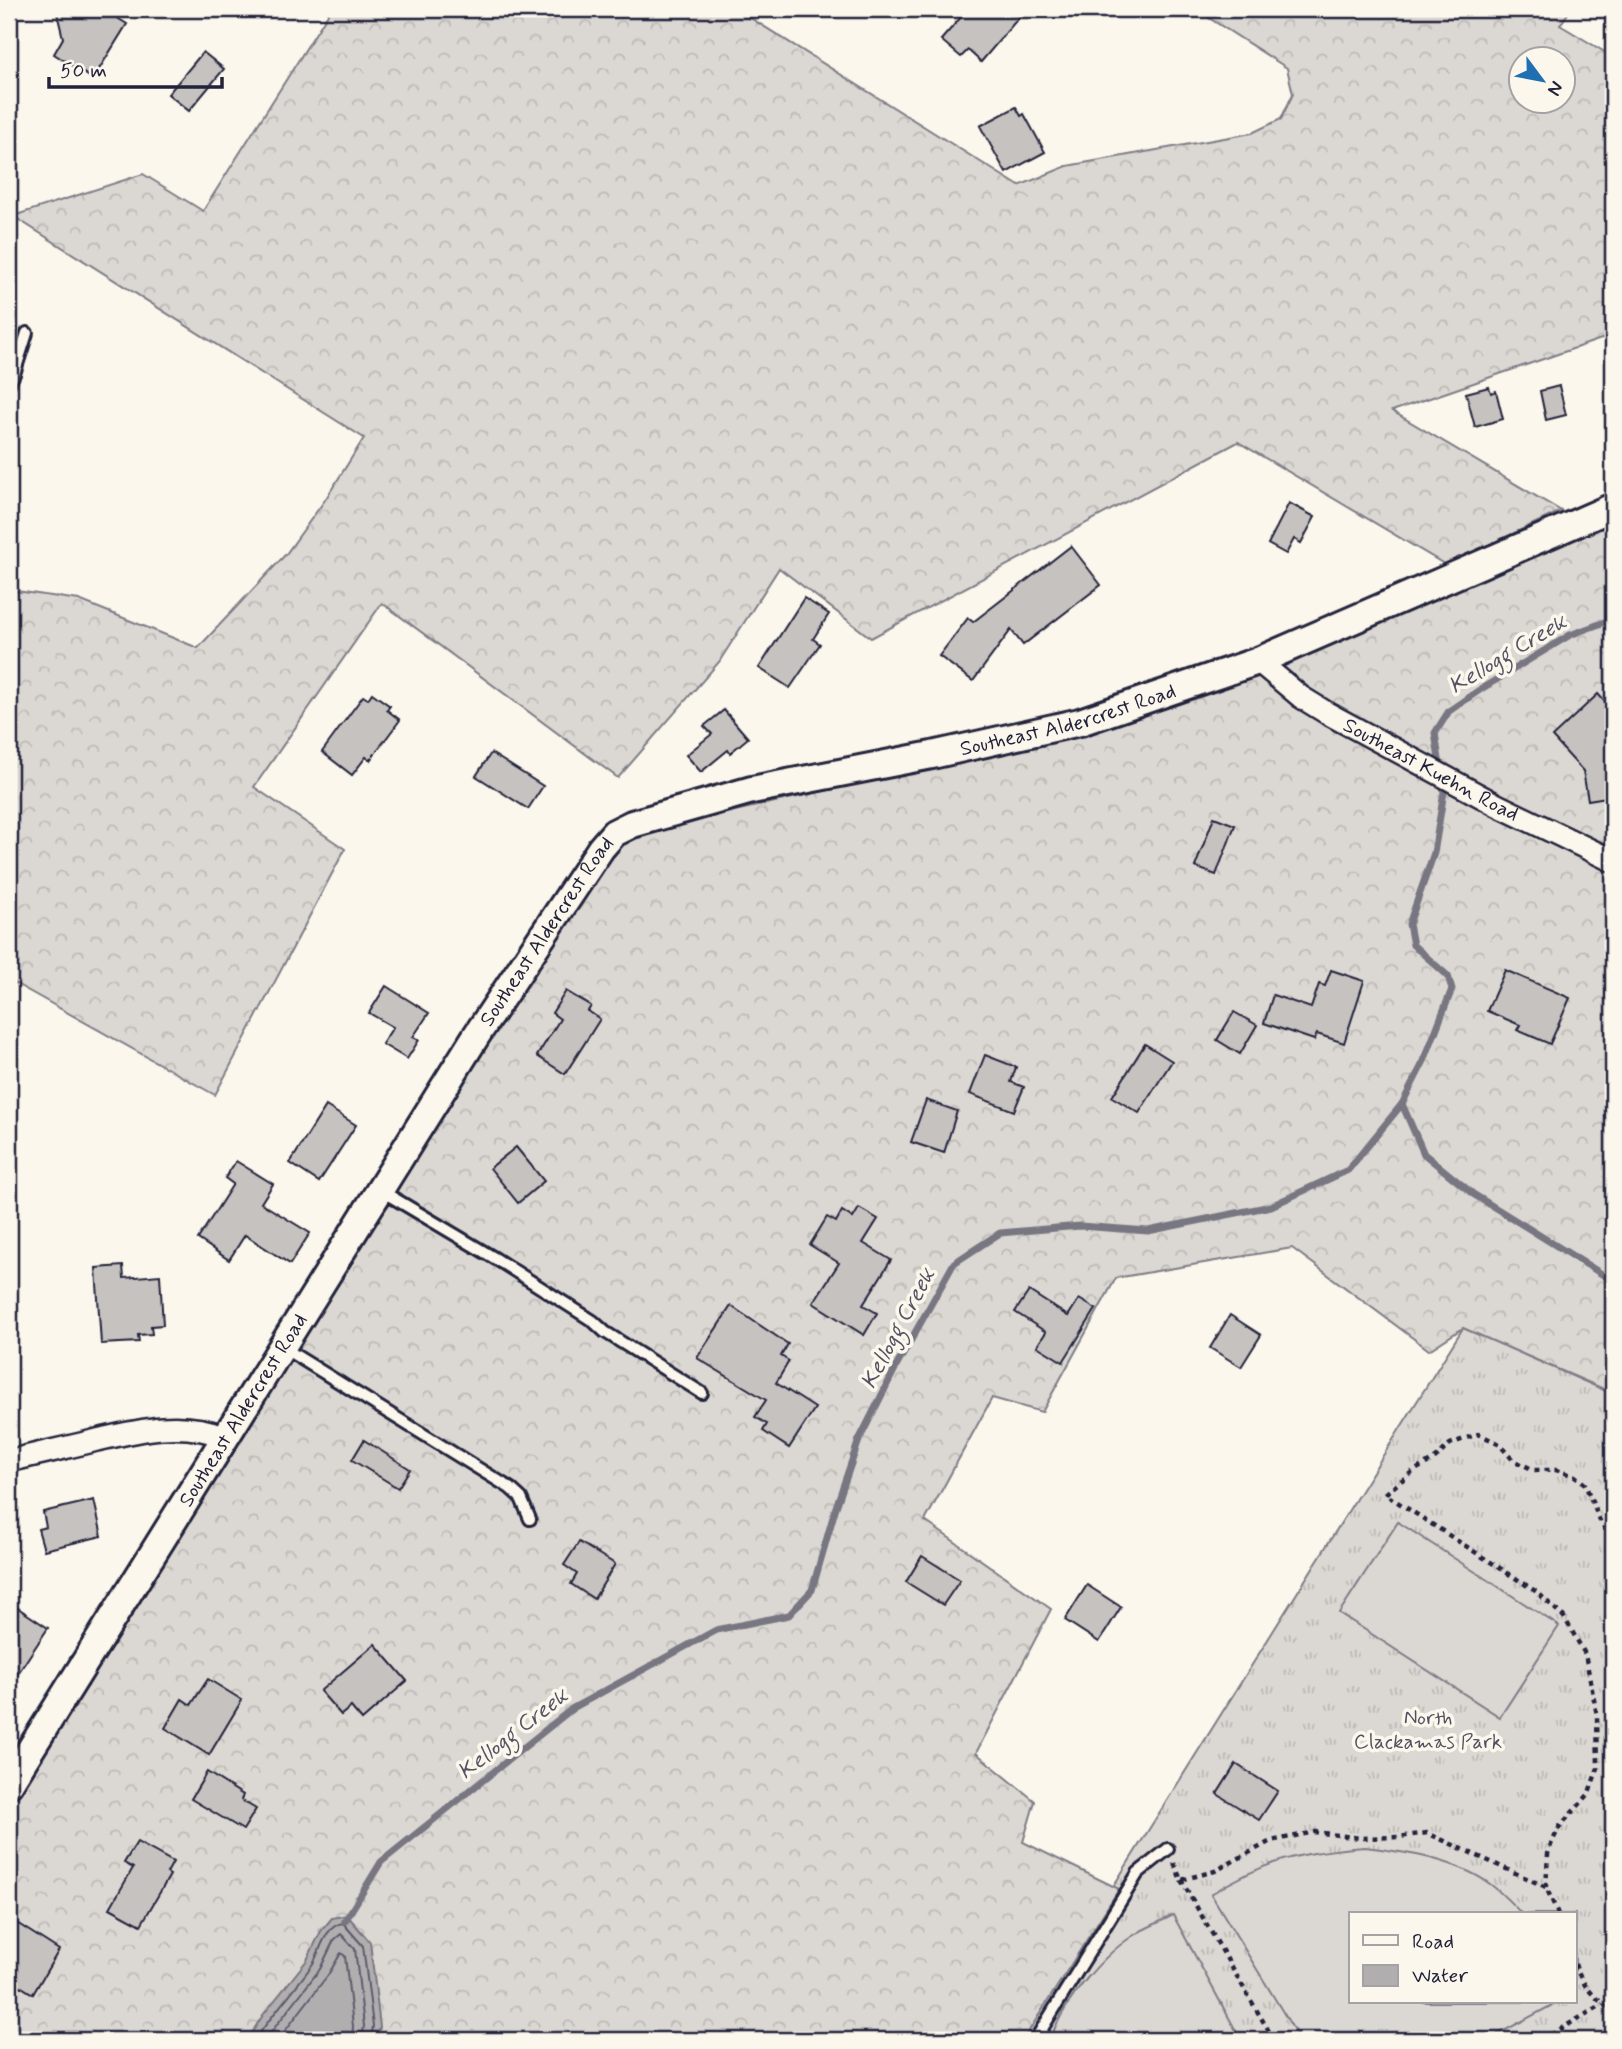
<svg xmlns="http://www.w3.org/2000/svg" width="1622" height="2049" viewBox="0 0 1622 2049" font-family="Mynerve,sans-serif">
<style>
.grass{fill:url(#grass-tufts);stroke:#7e7d87;stroke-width:2;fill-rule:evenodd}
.forest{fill:url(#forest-crowns);stroke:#7e7d87;stroke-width:2;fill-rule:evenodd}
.pitch{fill:#dbd8d3;stroke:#7e7d87;stroke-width:2}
.water{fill:#b1aeb0;stroke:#787681;stroke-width:2}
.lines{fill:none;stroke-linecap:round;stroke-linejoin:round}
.shore{stroke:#5b5a6a;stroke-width:2}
.stream{stroke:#787681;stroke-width:7}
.building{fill:#c6c2c0;stroke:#22223b;stroke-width:2}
.service-casing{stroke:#22223b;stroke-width:16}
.minor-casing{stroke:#22223b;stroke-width:26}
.tertiary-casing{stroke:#22223b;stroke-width:32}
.path{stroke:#22223b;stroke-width:4.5;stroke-dasharray:5 5;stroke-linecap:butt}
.service{stroke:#fbf7ec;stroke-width:10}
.minor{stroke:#fbf7ec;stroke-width:21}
.tertiary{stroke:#fbf7ec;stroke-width:26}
.labels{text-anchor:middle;stroke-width:7;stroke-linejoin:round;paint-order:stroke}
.street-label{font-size:21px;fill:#22223b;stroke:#fbf7ec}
.park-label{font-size:21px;fill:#505061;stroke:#fbf7ec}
.water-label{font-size:23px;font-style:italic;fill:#545364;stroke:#fbf7ec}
</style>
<defs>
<pattern id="grass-tufts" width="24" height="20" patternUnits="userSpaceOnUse" patternTransform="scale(1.75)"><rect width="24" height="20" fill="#dbd8d3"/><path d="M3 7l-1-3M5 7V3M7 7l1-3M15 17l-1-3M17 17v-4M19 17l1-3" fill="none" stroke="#bcb9b6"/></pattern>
<pattern id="forest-crowns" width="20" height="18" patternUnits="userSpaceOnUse" patternTransform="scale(1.75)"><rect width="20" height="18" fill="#dbd8d3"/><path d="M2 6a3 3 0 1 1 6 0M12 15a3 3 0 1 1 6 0" fill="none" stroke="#bcb9b6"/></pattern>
</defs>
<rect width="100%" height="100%" fill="#fbf7ec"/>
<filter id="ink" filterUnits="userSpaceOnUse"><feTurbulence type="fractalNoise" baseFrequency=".0143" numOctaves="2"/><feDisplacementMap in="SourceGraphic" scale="14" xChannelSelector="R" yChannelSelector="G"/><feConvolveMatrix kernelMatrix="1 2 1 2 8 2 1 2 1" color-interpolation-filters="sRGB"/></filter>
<g filter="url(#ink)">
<path class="grass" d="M1463 1328 1613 1394V2040H1017ZM1351 1914H1575V2002H1351Z"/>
<g class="forest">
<path d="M331 9H736L1019 186 1067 166 1252 133 1281 119 1293 94 1287 68 1195 9H1571L1560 25 1613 57V335L1392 411 1561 511 1446 565 1238 442 871 638 779 568 719 662 618 778 382 603 254 787 345 849 215 1095 9 980V590L79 600 198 648 286 554 325 500 364 438 13 216 143 174 203 211ZM1520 60H1562V102H1520Z"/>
<path d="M1613 518V1393L1463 1328 1429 1350 1292 1248 1116 1278 1042 1412 992 1398 925 1521 1051 1609 976 1753 1035 1801 1023 1842 1119 1889 1023 2040H9V1795L603 859 632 834 1088 732Z"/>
</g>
<g class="pitch">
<path d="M1398 1522 1559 1626 1500 1717 1339 1613Z"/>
<path d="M1365 1847C1406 1852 1455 1859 1490 1884 1501 1892 1512 1904 1522 1914H1351V2002H1558L1487 2040H1300L1211 1894C1266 1860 1301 1852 1365 1847Z"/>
<path d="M1173 1915 1241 2040H1050C1064 2001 1103 1953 1139 1932 1150 1926 1162 1921 1173 1915Z"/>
</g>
<path class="water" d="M347 1915 370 1942 380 2027 377 2040H247L263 2015 307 1960 321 1931 332 1918Z"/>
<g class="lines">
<g class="shore">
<path d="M255 2040C272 2014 294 1991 312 1965 321 1951 324 1926 343 1923L363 1946 373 2026 371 2040"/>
<path d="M265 2040 320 1969 334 1940 341 1934 355 1949 364 2026 362 2040"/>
<path d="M278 2040 328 1975 341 1953 345 1956 353 2026 352 2040"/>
</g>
<g class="stream">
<path d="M1402 1104 1424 1154 1473 1194 1613 1281"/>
<path d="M345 1921 381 1862 573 1708 716 1630 789 1615 812 1590 835 1510 859 1440 897 1365 954 1263 1000 1233 1080 1226 1148 1231 1271 1206 1348 1170 1402 1104 1424 1061 1452 989 1448 976 1413 945 1409 924 1434 853 1444 792 1435 733 1449 711 1481 689 1570 635 1613 619"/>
</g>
</g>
<g class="building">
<path d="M56 9H103L127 24 93 79 54 54 63 38Z"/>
<path d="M968 9H1026L981 62 968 50 961 57 941 40Z"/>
<path d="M203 52 224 69 189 111 168 94Z"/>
<path d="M1016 107 1021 116 1024 114 1045 152 1006 173 980 126Z"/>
<path d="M1559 386 1566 415 1546 420 1540 391Z"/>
<path d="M1489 387 1491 393 1496 391 1503 419 1475 427 1466 393Z"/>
<path d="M1289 503 1315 517 1301 543 1294 539 1286 554 1268 544Z"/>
<path d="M1071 546 1101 585 1023 645 1011 630 973 681 939 656 968 618 973 622Z"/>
<path d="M804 598 829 614 813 639 820 644 790 688 759 668Z"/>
<path d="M372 693 390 706 387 710 400 720 370 760 366 757 352 775 322 752 363 696 368 699Z"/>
<path d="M1598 694 1613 711V796L1588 800 1583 771 1552 737Z"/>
<path d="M724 710 748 738 730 753 728 750 701 772 686 755 712 734 704 726Z"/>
<path d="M491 753 543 786 528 809 476 776Z"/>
<path d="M1214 817 1235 825 1216 875 1195 867Z"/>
<path d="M1331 970 1364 981 1344 1043 1317 1034 1314 1040 1264 1023 1273 995 1311 1008 1319 984 1325 986Z"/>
<path d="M1505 970 1570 998 1550 1044 1517 1030 1520 1025 1487 1011Z"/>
<path d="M386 986 429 1013 413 1037 419 1040 407 1059 382 1044 393 1027 369 1013Z"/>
<path d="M566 991 591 1006 588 1011 600 1019 565 1074 537 1056 560 1019 552 1013Z"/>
<path d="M1234 1012 1257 1025 1240 1054 1217 1040Z"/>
<path d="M1145 1044 1172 1061 1139 1113 1112 1097Z"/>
<path d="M985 1055 1016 1067 1011 1082 1024 1087 1014 1111 970 1094Z"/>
<path d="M926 1100 957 1111 944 1153 911 1142Z"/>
<path d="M326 1106 356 1125 319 1182 290 1163Z"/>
<path d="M516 1147 544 1181 518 1203 490 1168Z"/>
<path d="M236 1161 273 1184 261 1203 310 1233 290 1264 245 1235 229 1260 198 1239 233 1184 225 1178Z"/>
<path d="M859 1208 878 1219 863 1243 891 1260 863 1305 877 1313 864 1335 813 1303 839 1263 810 1245 827 1217 836 1222 842 1211 853 1218Z"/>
<path d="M123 1266 124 1278 160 1275 163 1325 151 1326 152 1334 138 1335 139 1342 101 1344 96 1268Z"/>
<path d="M1029 1291 1068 1316 1079 1299 1096 1309 1063 1362 1037 1346 1046 1332 1015 1312Z"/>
<path d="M731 1306 788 1344 781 1356 789 1361 776 1383 815 1408 789 1448 763 1431 767 1424 755 1417 766 1400 697 1358Z"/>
<path d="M1230 1315 1261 1335 1241 1367 1210 1348Z"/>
<path d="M364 1440 410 1469 398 1488 352 1460Z"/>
<path d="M94 1500 102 1536 44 1550 38 1529 46 1527 43 1512Z"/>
<path d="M579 1542 615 1564 594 1599 571 1584 577 1574 564 1565Z"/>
<path d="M922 1556 960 1580 943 1605 906 1582Z"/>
<path d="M1087 1585 1121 1607 1099 1642 1065 1620Z"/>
<path d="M9 1602 48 1628 9 1687Z"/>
<path d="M375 1644 407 1681 362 1720 351 1707 341 1715 320 1691Z"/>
<path d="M208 1679 242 1700 209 1755 165 1728 182 1699 191 1705Z"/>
<path d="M1236 1764 1278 1791 1259 1820 1217 1794Z"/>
<path d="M207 1772 243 1795 241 1800 256 1809 243 1830 191 1799Z"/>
<path d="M137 1842 173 1862 167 1873 170 1875 141 1925 110 1908 133 1868 124 1863Z"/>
<path d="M9 1918 59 1950 33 1994 9 1979Z"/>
</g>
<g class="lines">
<g class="service-casing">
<g id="service">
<path d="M9 14 13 9"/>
<path d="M9 384 14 374 27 333"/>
<path d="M380 1190 496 1259 593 1321 605 1332 702 1393"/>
<path d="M282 1347 510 1488 521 1498 530 1519"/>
<path d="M1035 2040 1138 1873 1168 1849"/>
</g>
</g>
<g class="minor-casing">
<g id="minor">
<path id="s1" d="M1258 661 1301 697 1327 713 1497 805 1613 861"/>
<path d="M9 1461C37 1454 65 1448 93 1441 139 1430 181 1419 226 1437"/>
</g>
</g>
<g class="tertiary-casing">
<g id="tertiary">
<path id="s2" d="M9 1784 476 1036 601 848 614 833 632 824 752 790 932 755 1080 722 1258 661 1613 507"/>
</g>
</g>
<g class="path">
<path d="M1174 1863 1181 1880 1215 1871 1271 1841 1315 1832 1360 1838 1399 1837 1427 1833 1546 1887 1558 1914"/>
<path d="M1181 1880 1274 2040"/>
<path d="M1546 1887 1548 1854 1552 1842 1560 1826 1588 1795 1598 1768 1597 1715 1585 1654 1564 1617 1537 1592 1385 1494 1412 1472 1436 1458 1450 1444 1478 1434 1498 1443 1513 1460 1534 1470H1556L1575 1476 1585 1484 1599 1519 1613 1542"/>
<path d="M1575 1964C1581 1984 1595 2000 1613 2010"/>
<path d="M1542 2040 1603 2004"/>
</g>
<use href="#service" class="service"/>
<use href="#minor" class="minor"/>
<use href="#tertiary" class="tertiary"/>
</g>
</g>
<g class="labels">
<g class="street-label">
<text dy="7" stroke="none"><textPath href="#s2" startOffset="1596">Southeast Aldercrest Road</textPath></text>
<text dy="7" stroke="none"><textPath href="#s1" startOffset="205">Southeast Kuehn Road</textPath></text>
<text dy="7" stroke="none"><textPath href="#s2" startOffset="1008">Southeast Aldercrest Road</textPath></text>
<text dy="7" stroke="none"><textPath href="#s2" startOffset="441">Southeast Aldercrest Road</textPath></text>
</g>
<g class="park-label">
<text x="1428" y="1724">North<tspan x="1428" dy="24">Clackamas Park</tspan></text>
</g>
<g class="water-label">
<text transform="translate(1507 653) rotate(-31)" y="8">Kellogg Creek</text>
<text transform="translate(897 1328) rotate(-62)" y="8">Kellogg Creek</text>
<text transform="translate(512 1733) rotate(-38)" y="8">Kellogg Creek</text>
</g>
</g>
<rect width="1622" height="2049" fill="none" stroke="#fbf7ec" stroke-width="35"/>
<rect x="18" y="18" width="1587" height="2014" fill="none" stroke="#22223b" stroke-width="2.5" filter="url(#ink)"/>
<rect x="1349" y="1912" width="228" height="91" fill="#fbf7ec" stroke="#a4a2a5" stroke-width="2"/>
<rect x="1363" y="1935" width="35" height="10" fill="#fbf7ec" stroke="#a4a2a5" stroke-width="2"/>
<text x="1412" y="1948" font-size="21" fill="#22223b">Road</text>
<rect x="1363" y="1965" width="35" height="21" fill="#b1aeb0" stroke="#a4a2a5" stroke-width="2"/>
<text x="1412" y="1982" font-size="21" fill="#22223b">Water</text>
<g transform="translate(1542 80) rotate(122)"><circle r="33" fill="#fbf7ec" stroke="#a4a2a5" stroke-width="2"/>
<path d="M0-5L12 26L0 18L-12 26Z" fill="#1f6fb2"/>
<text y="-10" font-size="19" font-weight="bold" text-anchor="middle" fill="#22223b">N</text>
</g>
<path d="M49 77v10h173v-10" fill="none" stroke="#22223b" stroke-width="3.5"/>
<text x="60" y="77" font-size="21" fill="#22223b" stroke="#fbf7ec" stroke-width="5" paint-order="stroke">50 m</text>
</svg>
